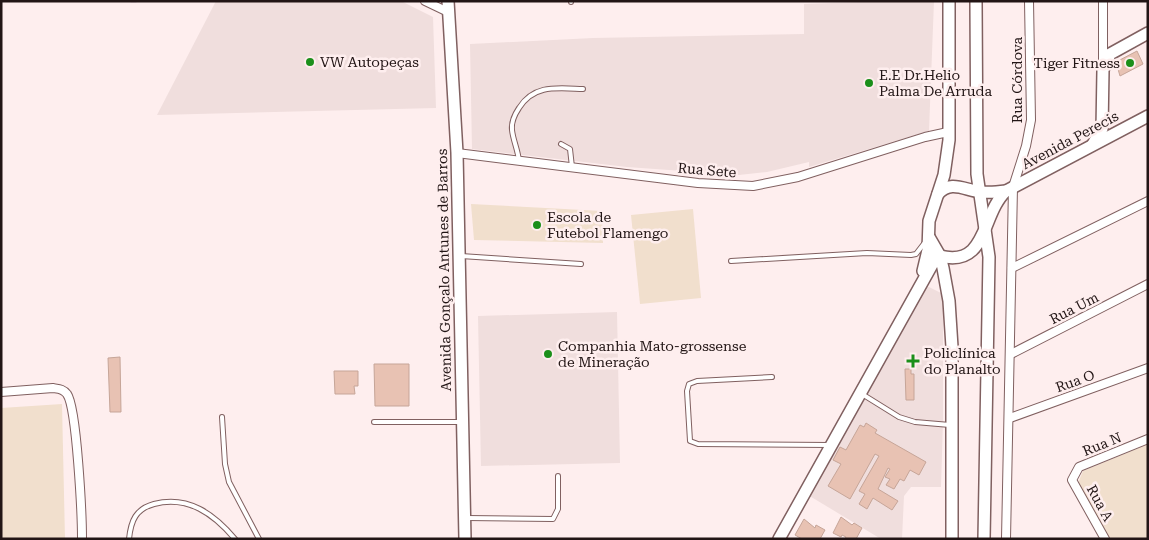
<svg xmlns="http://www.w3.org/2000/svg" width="1149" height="540" viewBox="0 0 1149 540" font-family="'Roboto Serif',serif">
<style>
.built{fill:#f0dedd}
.green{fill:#f1dfcd}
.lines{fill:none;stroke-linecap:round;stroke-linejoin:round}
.stream{stroke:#ceb1cb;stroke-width:2.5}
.building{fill:#e8c2b3;stroke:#c6a598}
.lane-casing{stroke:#806060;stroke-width:6}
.street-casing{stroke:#806060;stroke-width:10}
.secondary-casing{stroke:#806060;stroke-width:14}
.lane{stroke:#fff;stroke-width:4}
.street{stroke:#fff;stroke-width:8}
.secondary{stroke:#fff;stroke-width:11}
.poi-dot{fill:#1b8f1a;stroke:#feeeee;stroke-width:2}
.labels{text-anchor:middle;stroke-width:5;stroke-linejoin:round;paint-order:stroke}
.poi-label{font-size:14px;fill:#221515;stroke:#feeeee;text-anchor:start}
.street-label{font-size:14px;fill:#221515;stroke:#feeeee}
</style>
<rect width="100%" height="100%" fill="#feeeee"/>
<g class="built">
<path d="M216 1H401L433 17 436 108 157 115Z"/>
<path d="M889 1H934L929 131 809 167V162L767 172 739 175 627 167 472 149 470 44 593 38 804 34V4Z"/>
<path d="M929 287 941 293 943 300V421L941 487H911L904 496 902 539H881L808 495 924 288Z"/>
<path d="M617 312 620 463 481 466 478 316Z"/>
</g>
<g class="green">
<path d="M471 204 602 211 603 243 474 240Z"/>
<path d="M693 209 701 298 640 304 631 215Z"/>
<path d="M62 404 65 539H1V408Z"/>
<path d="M1148 444V539H1109L1078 483 1083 471Z"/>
</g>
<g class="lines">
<path class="stream" d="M131 1H136"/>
</g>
<g class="building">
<path d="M1137 51 1143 64 1120 76 1116 62Z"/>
<path d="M120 357 121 412H110L108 358Z"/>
<path d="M374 364H409V406H375Z"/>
<path d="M905 369H911V374H914V400H906Z"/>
<path d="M334 371H358V386H354L355 394H335Z"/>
<path d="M866 423 877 430 875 433 926 462 919 475 910 470 904 481 900 479 894 489 886 485 890 479 885 477 890 469 888 468 878 489 898 501 892 510 873 498 867 509 859 504 865 494 859 491 879 456 875 454 850 499 828 486 841 464 833 460 840 447 846 450 860 425 864 427Z"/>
<path d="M841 517 852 525 854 523 862 528 856 539H845L846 537 842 535 841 537 833 533Z"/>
<path d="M804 519 815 528 816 525 825 530 820 539H802L795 535Z"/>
</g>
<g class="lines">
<g class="lane-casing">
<g id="lane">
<path d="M571 2V1"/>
<path d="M561 144 570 149 572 167"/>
<path d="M519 161C518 150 513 140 512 130 511 122 515 114 519 108 534 84 557 88 583 89"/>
<path d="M461 256 581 264"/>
<path d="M731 261 867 253 911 255 916 254 926 241"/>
<path d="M772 377 697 381 689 384 687 391 690 441 698 444 830 445"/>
<path d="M862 394 899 417 915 422 950 425"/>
<path d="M222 417 225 464 229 482 259 539"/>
<path d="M374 422H460"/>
<path d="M467 518 553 519 558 509V476"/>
<path d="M129 539C131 520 136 509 154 504 188 495 214 514 235 539"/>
</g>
</g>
<g class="street-casing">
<g id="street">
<path d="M425 1 448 12"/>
<path d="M1103 64V1"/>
<path d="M457 153 698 183 753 186 798 177 925 137 948 132"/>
<path d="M1012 268 1148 201"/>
<path d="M1011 354 1148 284"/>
<path d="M1 392 53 388C59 389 63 389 67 394 77 408 82 517 82 539"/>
<path d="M1010 418 1148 368"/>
<path d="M1006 539 1013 187 1026 146 1031 120 1029 1"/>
<path d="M1105 539 1072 480 1079 467 1148 439"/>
</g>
</g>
<g class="secondary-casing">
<g id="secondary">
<path d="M448 1 457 153 465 539"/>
<path d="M976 1 977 174 989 257 984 539"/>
<path d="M1093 144 1102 129 1103 70 1110 54 1148 33"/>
<path d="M938 194C951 179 966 191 982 192 990 193 998 192 1006 191L1148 116"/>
<path d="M929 237 940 256 943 268 949 301 952 347V539"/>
<path d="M940 256C988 268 981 214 1006 191"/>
<path d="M923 271 928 250 929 221 944 175 949 140V1"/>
<path d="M779 539 938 254"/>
</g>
</g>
<use href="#lane" class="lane"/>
<use href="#street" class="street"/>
<use href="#secondary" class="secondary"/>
</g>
<g class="poi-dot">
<circle cx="310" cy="62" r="5"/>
<circle cx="1130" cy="63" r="5"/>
<circle cx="869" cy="83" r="5"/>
<circle cx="537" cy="225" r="5"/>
<circle cx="548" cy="354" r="5"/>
<path d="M910.5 353.5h5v5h5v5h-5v5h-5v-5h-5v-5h5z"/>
</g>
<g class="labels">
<g class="poi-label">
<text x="320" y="67">VW Autopeças</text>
<text x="1120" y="68" text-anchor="end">Tiger Fitness</text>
<text x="879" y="80">E.E Dr.Helio<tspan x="879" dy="16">Palma De Arruda</tspan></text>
<text x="547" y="222">Escola de<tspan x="547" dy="16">Futebol Flamengo</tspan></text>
<text x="558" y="351">Companhia Mato-grossense<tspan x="558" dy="16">de Mineração</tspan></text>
<text x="924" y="358">Policlínica<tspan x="924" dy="16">do Planalto</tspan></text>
</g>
<g class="street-label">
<text transform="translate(1017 80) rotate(-90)" y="5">Rua Córdova</text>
<text transform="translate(1070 140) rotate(-28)" y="5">Avenida Perecis</text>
<text transform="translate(707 170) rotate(5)" y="5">Rua Sete</text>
<text transform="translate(444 270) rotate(-91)" y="5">Avenida Gonçalo Antunes de Barros</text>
<text transform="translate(1074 308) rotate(-27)" y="5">Rua Um</text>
<text transform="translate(1075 381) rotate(-20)" y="5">Rua O</text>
<text transform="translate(1102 444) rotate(-22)" y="5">Rua N</text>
<text transform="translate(1100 503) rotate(61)" y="5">Rua A</text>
</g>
</g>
<rect width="1149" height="540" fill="none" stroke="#221515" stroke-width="5"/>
</svg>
